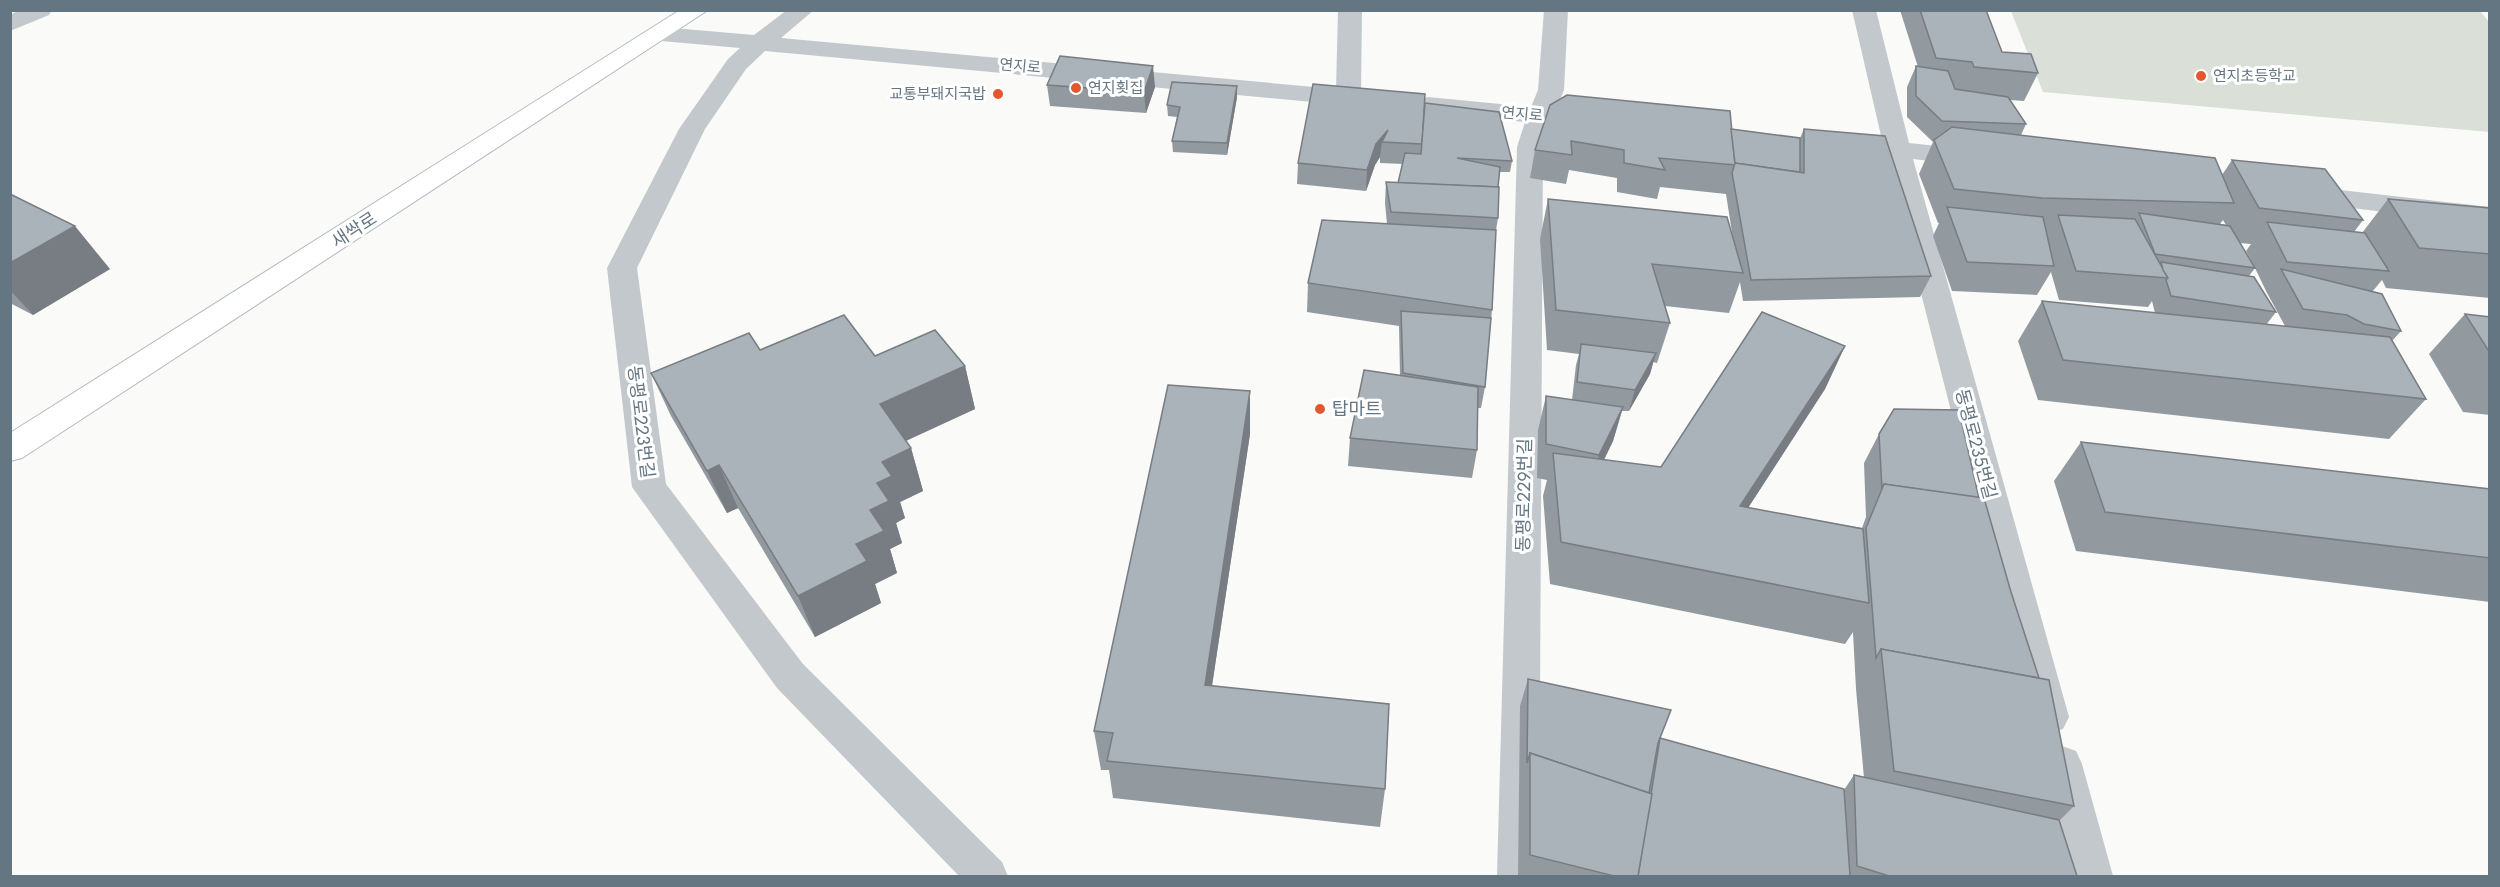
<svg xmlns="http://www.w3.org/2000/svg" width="2500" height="887" viewBox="0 0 2500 887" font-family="Jost,'Noto Sans KR',sans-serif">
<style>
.green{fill:#dadfd7}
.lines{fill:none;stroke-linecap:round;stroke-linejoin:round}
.secondary-casing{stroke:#b3babf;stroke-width:2}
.street{fill:#c3c8cc;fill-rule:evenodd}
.secondary{fill:#fff;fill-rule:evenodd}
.wall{fill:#929a9f;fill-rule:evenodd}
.shaded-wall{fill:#777d82}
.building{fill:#aab3b9;stroke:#777d82;stroke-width:1.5}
.poi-dot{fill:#e4572e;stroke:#fff;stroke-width:2}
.labels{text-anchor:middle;stroke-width:6;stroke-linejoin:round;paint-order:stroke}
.far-street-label{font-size:15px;fill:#657683;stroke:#fff}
.far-poi-label{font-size:15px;fill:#657683;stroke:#fff;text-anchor:start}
.street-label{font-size:18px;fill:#657683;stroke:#fff}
.poi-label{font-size:18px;fill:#657683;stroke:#fff;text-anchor:start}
</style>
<rect width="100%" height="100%" fill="#fafaf8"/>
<path class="green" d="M2011 11H2480L2489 22V132L2043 92Z"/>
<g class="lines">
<g class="secondary-casing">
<path id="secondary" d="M680 10H708L22 458 10 461V433Z"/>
</g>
<g class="street">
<path d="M20 10H52L49 15 10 31V15Z"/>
<path d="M787 10H814L781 38 1336 89 1338 10H1362L1361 92 1368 98 1364 103 1355 106 765 51 746 69 705 129 637 268 666 484 803 664 1002 862 1008 876H959L777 688 632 487 607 268 679 129 728 59 740 48 661 41 653 39 649 34 653 29 661 27 754 35Z"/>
<path d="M1544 10H1568L1564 90 1556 109 1600 115 1604 120 1600 125 1591 128 1550 124 1543 147 1539 876H1497L1517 147 1525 122 1428 113 1419 110 1415 105 1419 100 1428 97 1531 107 1538 90Z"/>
<path d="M1852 10H1876L1909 143 1973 150 1982 152 1986 158 1982 164 1973 166 1913 159 2069 717 2063 729 2049 734 2035 729 2029 717 1886 156 1837 150 1833 144 1837 138 1846 136 1882 140Z"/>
<path d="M2305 186 2490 207V225L2295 201 2291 195 2295 189Z"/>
<path d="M2062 746 2076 751 2082 764 2113 876H2071L2042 764 2048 751Z"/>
</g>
<use href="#secondary" class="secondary"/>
</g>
<g class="wall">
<path d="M1900 10H1986L2002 52 2038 73 2024 101 2010 100 2026 124 2021 135 2222 175 2232 160 2363 220 2354 232 2362 233 2388 199 2490 208V298L2386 288 2382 280 2372 292 2401 331 2392 341 2426 399 2389 439 2038 400 2018 341 2042 301 2155 313 2152 301 2148 307 2059 300 2051 272 2037 295 1952 291 1933 236 1939 223H1938L1919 174 1933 142 1907 117V87L1916 66 1918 67ZM2223 220 2226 225 2220 224ZM2240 243 2251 244 2246 251 2253 264ZM2255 268 2266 291 2285 326 2266 325 2276 312 2249 276Z"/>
<path d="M1047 85 1155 87 1146 113 1050 106Z"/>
<path d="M1237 97 1227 155 1173 152 1172 141 1177 117 1168 116 1167 105Z"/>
<path d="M1425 103 1512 161 1510 172H1500L1498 187V218L1496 230 1492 310 1485 387 1481 408H1478L1477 450 1472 478 1348 466 1350 438 1400 375 1399 326 1307 312 1308 283 1387 224 1385 203 1386 182 1398 183 1403 164 1380 163V157L1375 165 1366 191 1297 184 1298 163Z"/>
<path d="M1550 105 1800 138 1804 129 1931 276 1920 297 1743 301 1740 282 1729 313 1665 306 1670 323 1657 363 1653 362 1650 374 1629 411H1622L1613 441 1604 460 1661 467 1845 346 1825 389 1748 508 1862 528 1866 517 1864 463 1879 434 1979 498 2011 592 2074 806 2059 821 2077 876H1518L1520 706 1528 679 1660 738 1844 790 1854 775 1864 778 1856 689 1853 632 1845 644 1550 584 1543 496 1547 480 1537 478 1538 430 1546 396 1572 400 1576 365 1579 354 1547 350 1540 239 1548 199 1733 239 1726 194 1660 187 1657 199 1617 192V178L1569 170 1566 184 1530 178 1535 150Z"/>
<path d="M10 194 110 269 33 315 10 303Z"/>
<path d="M2465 314 2490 317V415L2463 412 2429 354Z"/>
<path d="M760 350 875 356 965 366 975 409 906 441 911 448 923 491 900 502 905 518 896 523 902 543 890 549 897 573 875 584 881 603 815 637 738 508 727 513 671 416 651 373Z"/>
<path d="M1250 434 1212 686 1385 789 1380 827 1113 798 1109 770H1101L1094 731Z"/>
<path d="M2081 442 2490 489V602L2076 551 2054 481Z"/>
</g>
<g class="shaded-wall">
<path d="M1153 66 1155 87 1146 113 1144 92Z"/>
<path d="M1237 86V97L1227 155V143Z"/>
<path d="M1388 130 1382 142 1380 157 1375 165 1366 191 1367 170 1376 144Z"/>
<path d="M75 226 110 269 33 315 10 290V263Z"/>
<path d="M1845 346 1825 389 1722 548 1740 506Z"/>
<path d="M1656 353 1650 374 1629 411 1635 390Z"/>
<path d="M965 366 975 409 892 447 880 404Z"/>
<path d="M1250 391V434L1206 725 1205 685Z"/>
<path d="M1623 407 1613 441 1590 488 1599 455Z"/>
<path d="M911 448 923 491 900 502 905 518 896 523 902 543 890 549 897 573 875 584 881 603 815 637 798 596 856 544 870 510 882 462Z"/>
<path d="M719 465 738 508 727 513 707 471Z"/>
</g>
<g class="building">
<path d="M1920 10H1986L2002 52 2031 54 2038 73 1974 67 1972 62 1936 58Z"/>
<path d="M1060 56 1153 66 1144 92 1047 85Z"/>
<path d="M1916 66 1948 71 1955 89 2008 97 2026 124 1942 121 1916 96Z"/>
<path d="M1172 82 1237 86 1227 143 1172 141 1180 107 1167 105Z"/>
<path d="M1313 84 1425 94 1422 144 1382 142 1388 130 1376 144 1367 170 1298 163Z"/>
<path d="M1567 95 1730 111 1735 165 1659 158 1665 170 1624 163V150L1571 141 1572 155 1535 150 1550 105Z"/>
<path d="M1425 103 1499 112 1512 161 1457 158 1500 167 1498 187 1398 183 1405 153 1421 154Z"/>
<path d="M1952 127 2215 158 2234 203 2042 198 1954 189 1934 140Z"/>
<path d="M1731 129 1800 138V172L1735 163Z"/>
<path d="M1804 129 1885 136 1931 276 1751 280 1732 173 1735 163 1804 173Z"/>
<path d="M2232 160 2325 169 2363 220 2259 208Z"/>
<path d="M1386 182 1499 187 1498 218 1391 212Z"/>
<path d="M10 194 75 226 10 263Z"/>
<path d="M1548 199 1727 217 1743 273 1652 264 1670 323 1556 310Z"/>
<path d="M2388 199 2490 208V254L2419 248Z"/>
<path d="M1947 207 2043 217 2054 266 1967 262Z"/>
<path d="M2139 213 2230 226 2255 268 2155 254Z"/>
<path d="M2058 215 2135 219 2168 278 2076 271Z"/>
<path d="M1322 220 1496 230 1492 310 1308 283Z"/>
<path d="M2267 222 2365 233 2389 271 2287 262Z"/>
<path d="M2161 262 2254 277 2276 312 2171 296 2166 280 2168 278 2163 270Z"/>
<path d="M2281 269 2382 294 2401 331 2364 324 2347 315 2303 309Z"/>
<path d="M2042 301 2390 337 2426 399 2063 360Z"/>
<path d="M1401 311 1491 318 1485 387 1403 373Z"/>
<path d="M1762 312 1845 346 1740 506 1863 529 1869 603 1561 542 1553 453 1661 467Z"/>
<path d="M2465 314 2490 317V353Z"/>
<path d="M844 315 875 356 935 330 965 366 880 404 911 448 882 462 892 476 877 483 889 501 870 510 884 531 856 544 867 561 798 596 719 465 707 471 651 373 749 333 760 350Z"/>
<path d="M1581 344 1656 353 1635 390 1577 382Z"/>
<path d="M1364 370 1478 387 1477 450 1350 438Z"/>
<path d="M1168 385 1250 391 1205 685 1389 704 1385 789 1107 761 1113 733 1094 731Z"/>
<path d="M1546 396 1623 407 1599 455 1546 444Z"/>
<path d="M1894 409 1959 410 1979 498 1884 484 1882 489 1879 434Z"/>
<path d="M2081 442 2490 489V558L2105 512Z"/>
<path d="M1884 484 1984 498 2011 592 2039 678 1881 649 1876 658 1866 528Z"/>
<path d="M1881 649 2049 680 2074 806 1894 771Z"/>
<path d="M1528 679 1671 710 1658 743 1649 793 1530 753 1527 763Z"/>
<path d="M1660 738 1844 789 1850 876H1638Z"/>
<path d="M1530 753 1652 794 1638 876H1614L1530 855Z"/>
<path d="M1854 775 2059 820 2077 876H1889L1857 866Z"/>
</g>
<g class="poi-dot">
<circle cx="2201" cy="76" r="6"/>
<circle cx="1076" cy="88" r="6"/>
<circle cx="998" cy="94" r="6"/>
<circle cx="1320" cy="409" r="6"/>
</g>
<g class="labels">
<g class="far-street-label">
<text transform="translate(1020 66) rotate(5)" y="5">연지로</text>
<text transform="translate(1522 114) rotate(5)" y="5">연지로</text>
</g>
<g class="far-poi-label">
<text x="2213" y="81">연지초등학교</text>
<text x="1088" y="93">연지횟집</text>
<text x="986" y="99" text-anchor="end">교통부돼지국밥</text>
</g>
<g class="street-label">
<text transform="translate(354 230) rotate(-33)" y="6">새싹로</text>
<text transform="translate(641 422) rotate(83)" y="6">동평로223번길</text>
<text transform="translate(1976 444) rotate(75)" y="6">동평로235번길</text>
<text transform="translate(1524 495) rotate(-89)" y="6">동평로229번길</text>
</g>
<g class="poi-label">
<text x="1332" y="415">탑마트</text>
</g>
</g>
<rect width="2500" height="887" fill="none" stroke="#657683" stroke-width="24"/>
</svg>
